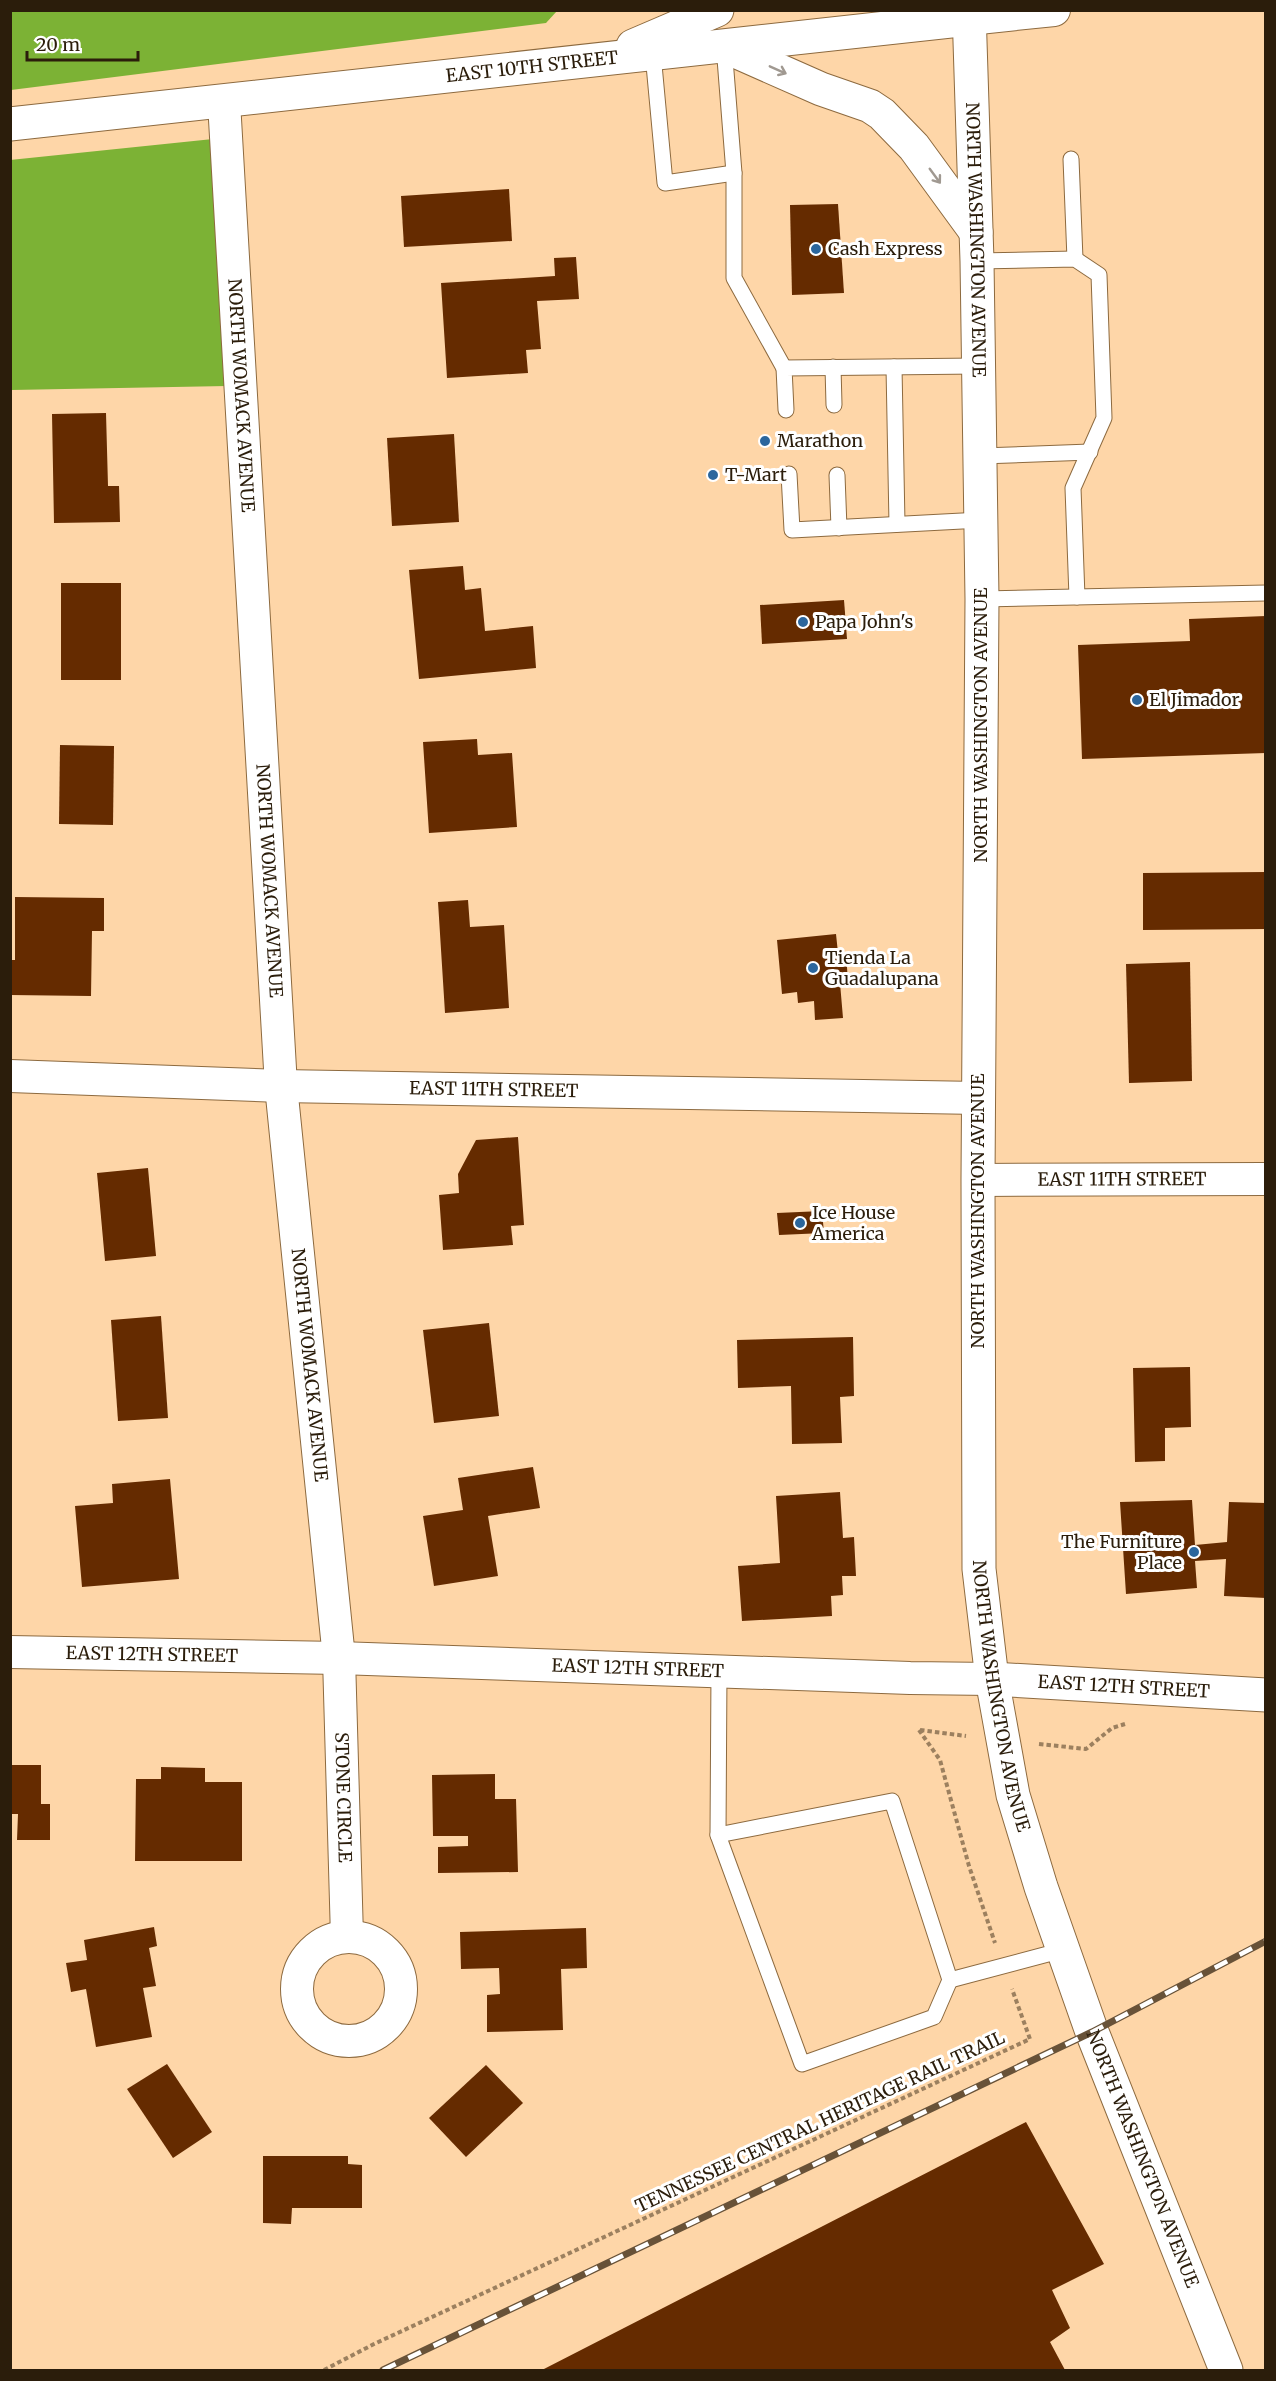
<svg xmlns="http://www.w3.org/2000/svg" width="1276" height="2381" viewBox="0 0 1276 2381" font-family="Merriweather,serif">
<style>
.forest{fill:#7cb235}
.building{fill:#652b00}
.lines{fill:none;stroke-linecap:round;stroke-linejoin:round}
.service-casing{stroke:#8d6a3f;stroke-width:17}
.minor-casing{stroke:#8d6a3f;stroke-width:34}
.tertiary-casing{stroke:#8d6a3f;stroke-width:35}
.secondary-casing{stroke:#8d6a3f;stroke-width:35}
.path{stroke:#9c805f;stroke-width:4;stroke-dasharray:4.5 3;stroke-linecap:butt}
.service{stroke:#fff;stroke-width:15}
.minor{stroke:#fff;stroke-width:32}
.tertiary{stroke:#fff;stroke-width:33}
.secondary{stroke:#fff;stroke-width:33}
.rail-casing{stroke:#685238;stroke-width:7}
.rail{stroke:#fff;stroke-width:4.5;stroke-dasharray:14;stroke-linecap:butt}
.oneway{stroke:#a09991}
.poi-dot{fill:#2b669d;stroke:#fff;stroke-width:2}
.labels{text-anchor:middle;stroke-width:6;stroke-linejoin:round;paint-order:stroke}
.street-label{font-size:18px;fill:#2b1d0b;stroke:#fff}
.poi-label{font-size:18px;fill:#2b1d0b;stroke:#fff;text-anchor:start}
</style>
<rect width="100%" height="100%" fill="#fed6a8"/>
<g class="forest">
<path d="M10 11 11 10 557 11 546 23 11 90Z"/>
<path d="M213 139 227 386 11 390 10 160Z"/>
</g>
<g class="building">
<path d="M509 189 512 241 404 247 401 196Z"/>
<path d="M838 204 844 293 792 295 790 205Z"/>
<path d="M576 257 579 299 537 301 541 349 526 350 528 373 447 378 441 283 555 276 554 258Z"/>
<path d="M106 413 108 486H119L120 522 54 523 52 414Z"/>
<path d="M454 434 459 522 392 526 387 438Z"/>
<path d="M463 566 465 590 481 588 485 631 533 626 536 668 419 679 409 570Z"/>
<rect x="61" y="583" width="60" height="97"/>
<path d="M844 600 847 639 762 644 760 605Z"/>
<path d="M1266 616V753L1082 759 1078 645 1190 641 1189 619Z"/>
<path d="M477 739 478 755 512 753 517 827 429 833 423 742Z"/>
<path d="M60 745 114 746 113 825 59 824Z"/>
<path d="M1266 872V929L1143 930V873Z"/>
<path d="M15 897 104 898V931H92L91 996 10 995V960H15Z"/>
<path d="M468 900 470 927 504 925 509 1008 445 1013 438 902Z"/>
<path d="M836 934 838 953H846L848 982 840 983 843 1018 815 1020 814 1001 798 1003 797 992 782 994 777 940Z"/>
<path d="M1190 962 1192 1081 1129 1083 1126 964Z"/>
<path d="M518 1137 524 1225 511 1226 513 1245 443 1250 439 1195 459 1193 458 1174 476 1140Z"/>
<path d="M148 1168 156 1256 105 1261 97 1173Z"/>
<path d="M822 1211 824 1233 779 1235 777 1213Z"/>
<path d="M161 1316 168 1418 118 1421 111 1320Z"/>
<path d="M489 1323 499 1416 434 1423 423 1330Z"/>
<path d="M853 1337 854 1396 840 1397 842 1443 792 1444 791 1386 738 1388 737 1340Z"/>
<path d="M1190 1367 1191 1427 1165 1428V1461L1135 1462 1133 1368Z"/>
<path d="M533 1467 540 1508 488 1516 498 1576 434 1586 423 1516 463 1510 458 1478Z"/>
<path d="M170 1479 179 1579 82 1587 75 1506 113 1503 112 1484Z"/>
<path d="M840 1492 843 1538 854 1537 856 1576H842L843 1595 831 1596 832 1616 742 1621 738 1566 780 1563 776 1496Z"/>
<path d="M1192 1500 1195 1545 1227 1542 1229 1502 1266 1503V1598L1224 1596 1226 1559 1195 1561 1197 1588 1126 1594 1120 1502Z"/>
<path d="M10 1765H41V1804H50V1840H17L18 1814H10Z"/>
<path d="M161 1767 205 1768V1782H242V1861H135L136 1779H161Z"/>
<path d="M495 1774V1799H516L518 1872 438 1873V1847L468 1846V1836H433L432 1775Z"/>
<path d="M154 1927 157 1946 149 1948 156 1986 143 1988 152 2037 96 2047 86 1989 71 1992 66 1963 87 1960 84 1940Z"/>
<path d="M586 1928 587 1968 561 1969 563 2030 487 2032V1995L500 1994 499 1968 461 1969 460 1932Z"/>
<path d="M167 2064 212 2132 173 2158 127 2089Z"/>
<path d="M486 2065 523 2103 466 2157 429 2118Z"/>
<path d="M1026 2122 1104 2264 1052 2290 1070 2328 1050 2342 1065 2370H542Z"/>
<path d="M263 2156H348V2164L362 2165V2208H292L291 2224 263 2223Z"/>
</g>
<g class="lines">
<g class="service-casing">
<g id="service">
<path d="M724 46 734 173V278L784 368"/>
<path d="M653 54 665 183 734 173"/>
<path d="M1071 159 1075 259"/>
<path d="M977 261 1075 259 1099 275 1104 418 1073 488 1077 597"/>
<path d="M833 367 834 405"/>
<path d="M894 367 897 524"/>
<path d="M786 410 784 368 979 366"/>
<path d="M981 456 1090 452"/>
<path d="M789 474 792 530 981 520"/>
<path d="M837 475 839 528"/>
<path d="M982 599 1266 593"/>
<path d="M719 1671 718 1835 892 1801 950 1980 1063 1950"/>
<path d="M718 1835 802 2064 934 2017 950 1980"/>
</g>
</g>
<g class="minor-casing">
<g id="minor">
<path d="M969 19 1054 10"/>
<path id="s1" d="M224 102 281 1086 339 1658 347 1937"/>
<path id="s2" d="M10 1076 281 1086 979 1098"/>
<path id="s3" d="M978 1180 1266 1179"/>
<path id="s4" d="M10 1652 339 1658 910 1678 992 1679"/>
<circle cx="349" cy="1989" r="52"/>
</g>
</g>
<g class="tertiary-casing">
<g id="tertiary">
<path id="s5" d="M992 1679 1266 1695"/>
</g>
</g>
<g class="secondary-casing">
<g id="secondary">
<path id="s6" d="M969 10 977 261 982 599 978 1180 979 1569 992 1679 1013 1795 1041 1887 1092 2032 1226 2370"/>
<path d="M633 46 717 10"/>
<path d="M726 47 821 89 870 106 882 114 914 147 976 232"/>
<path id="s7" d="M10 124 969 19"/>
</g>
</g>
<g class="path">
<path d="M919 1730 940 1760 969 1866 995 1943"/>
<path d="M920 1730 966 1736"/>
<path d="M1039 1744 1086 1749 1112 1728 1125 1724"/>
<path d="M324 2370 374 2344 1030 2039 1012 1989"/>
</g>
<use href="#service" class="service"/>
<use href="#minor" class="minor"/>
<use href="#tertiary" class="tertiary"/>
<use href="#secondary" class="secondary"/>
<g class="rail-casing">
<path id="rail" d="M383 2370 1092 2032 1266 1941"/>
</g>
<use href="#rail" class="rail"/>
</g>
<defs><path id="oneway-shaft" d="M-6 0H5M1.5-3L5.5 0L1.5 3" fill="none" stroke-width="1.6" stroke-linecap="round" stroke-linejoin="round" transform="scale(1.5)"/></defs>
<g class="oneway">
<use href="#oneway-shaft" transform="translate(778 70) rotate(24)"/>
<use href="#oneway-shaft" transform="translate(935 176) rotate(54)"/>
</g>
<g class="poi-dot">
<circle cx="816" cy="249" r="6"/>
<circle cx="765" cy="441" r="6"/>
<circle cx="713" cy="475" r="6"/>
<circle cx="803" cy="622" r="6"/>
<circle cx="1137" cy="700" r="6"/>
<circle cx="813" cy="968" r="6"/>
<circle cx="800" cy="1223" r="6"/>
<circle cx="1194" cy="1552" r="6"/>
</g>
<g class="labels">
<g class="street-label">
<text dy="6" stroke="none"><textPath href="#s7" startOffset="525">EAST 10TH STREET</textPath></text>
<text dy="6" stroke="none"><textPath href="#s6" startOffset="230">NORTH WASHINGTON AVENUE</textPath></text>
<text dy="6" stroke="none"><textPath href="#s1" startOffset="294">NORTH WOMACK AVENUE</textPath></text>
<text transform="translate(981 725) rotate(-90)" y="6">NORTH WASHINGTON AVENUE</text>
<text dy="6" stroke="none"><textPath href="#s1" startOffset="780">NORTH WOMACK AVENUE</textPath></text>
<text dy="6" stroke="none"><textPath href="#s2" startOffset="484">EAST 11TH STREET</textPath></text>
<text dy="6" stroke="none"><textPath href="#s3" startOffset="144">EAST 11TH STREET</textPath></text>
<text transform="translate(978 1211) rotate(-90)" y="6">NORTH WASHINGTON AVENUE</text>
<text dy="6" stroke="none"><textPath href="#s1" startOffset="1266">NORTH WOMACK AVENUE</textPath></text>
<text dy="6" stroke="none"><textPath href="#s4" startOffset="142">EAST 12TH STREET</textPath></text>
<text dy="6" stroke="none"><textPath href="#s4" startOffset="628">EAST 12TH STREET</textPath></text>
<text dy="6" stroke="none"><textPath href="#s5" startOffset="132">EAST 12TH STREET</textPath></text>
<text dy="6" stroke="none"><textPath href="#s6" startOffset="1688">NORTH WASHINGTON AVENUE</textPath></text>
<text dy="6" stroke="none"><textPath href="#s1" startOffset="1700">STONE CIRCLE</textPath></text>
<text transform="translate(820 2122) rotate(-25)" y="6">TENNESSEE CENTRAL HERITAGE RAIL TRAIL</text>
<text dy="6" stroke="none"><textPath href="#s6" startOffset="2174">NORTH WASHINGTON AVENUE</textPath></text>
</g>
<g class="poi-label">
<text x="828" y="255">Cash Express</text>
<text x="777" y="447">Marathon</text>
<text x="725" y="481">T-Mart</text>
<text x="815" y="628">Papa John's</text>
<text x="1149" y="706">El Jimador</text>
<text x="825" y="964">Tienda La<tspan x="825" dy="21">Guadalupana</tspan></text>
<text x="812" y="1219">Ice House<tspan x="812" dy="21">America</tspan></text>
<text x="1182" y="1548" text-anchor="end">The Furniture<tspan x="1182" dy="21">Place</tspan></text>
</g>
</g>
<rect width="1276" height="2381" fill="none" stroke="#2b1d0b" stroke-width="24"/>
<path d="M27 51v9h111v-9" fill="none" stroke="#2b1d0b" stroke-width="3"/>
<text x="36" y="51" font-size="18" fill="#2b1d0b" stroke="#ffffff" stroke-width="4.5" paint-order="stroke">20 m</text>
</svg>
